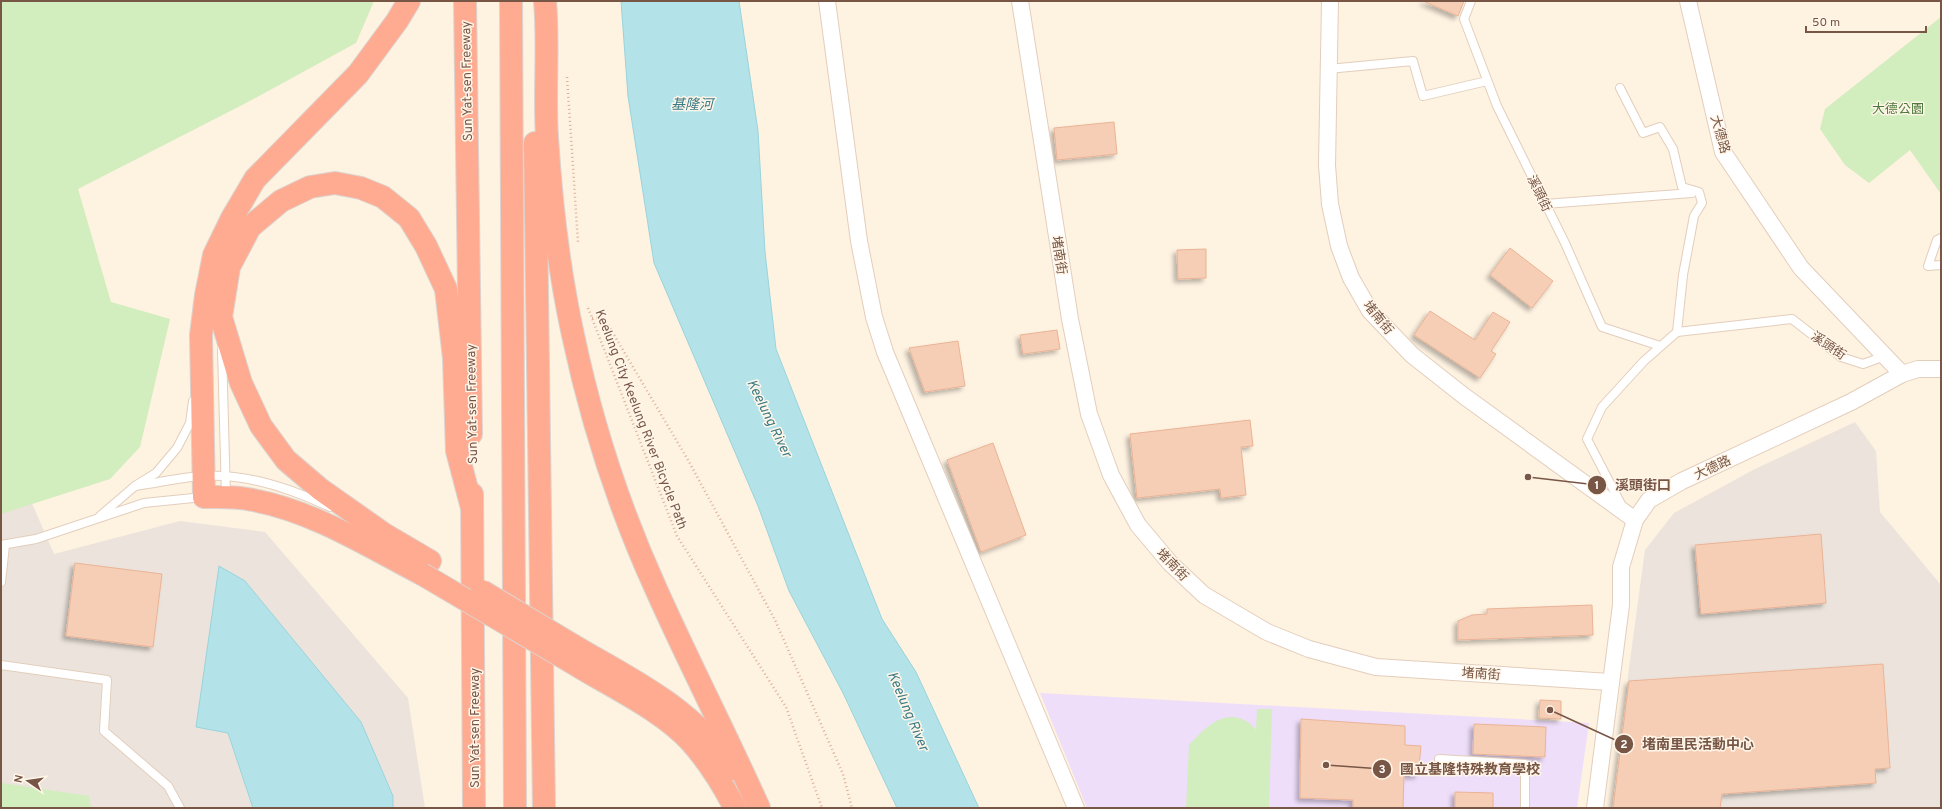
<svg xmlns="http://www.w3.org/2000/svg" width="1942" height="809" viewBox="0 0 1942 809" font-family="Overpass,'Noto Sans TC',sans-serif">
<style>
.industrial{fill:#ece4dc}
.education{fill:#efdefa}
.green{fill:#d2edbe}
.water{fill:#b3e3e9;stroke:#99d3dc}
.building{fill:#f6ceb6;stroke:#eab395;filter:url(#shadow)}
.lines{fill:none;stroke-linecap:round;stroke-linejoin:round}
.service-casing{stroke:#e3cebc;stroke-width:10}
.minor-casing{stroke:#e3cebc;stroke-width:18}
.motorway-casing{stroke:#dcd3cf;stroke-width:24}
.path{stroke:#dbb199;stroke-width:2.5;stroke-dasharray:1 3;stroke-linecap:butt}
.service{stroke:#fff;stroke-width:8}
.minor{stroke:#fff;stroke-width:16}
.motorway{stroke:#ffab91;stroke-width:22}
.motorway-bridge-casing{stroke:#dcd3cf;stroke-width:24;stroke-linecap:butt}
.motorway-bridge{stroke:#ffab91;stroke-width:22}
.labels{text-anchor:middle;stroke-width:3;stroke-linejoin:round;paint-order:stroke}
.street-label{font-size:13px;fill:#785645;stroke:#fff6e9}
.park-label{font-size:13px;fill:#4d793a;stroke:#fff6e9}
.water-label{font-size:14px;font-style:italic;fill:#3a7b86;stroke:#fff6e9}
.leader{fill:none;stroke:#785645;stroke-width:1.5}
.callout-dot{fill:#785645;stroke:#fff6e9;stroke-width:1.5}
.mark-label{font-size:12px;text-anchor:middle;font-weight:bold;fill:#fff}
.callout-label{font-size:14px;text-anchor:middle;font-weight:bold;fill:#785645;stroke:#fff6e9;stroke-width:3;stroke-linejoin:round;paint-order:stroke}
</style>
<defs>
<filter id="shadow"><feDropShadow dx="-3.5" dy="3.5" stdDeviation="2" flood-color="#0004"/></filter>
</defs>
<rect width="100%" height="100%" fill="#fef2e1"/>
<g class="industrial">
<path d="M1855 422 1876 451 1880 512 1941 585V808H1616L1628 675 1645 550 1674 513 1753 470Z"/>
<path d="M1 432 54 554 180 521 265 532 408 698 425 808H1Z"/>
</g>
<path class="education" d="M1040 693 1589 723 1577 808H1087Z"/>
<g class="green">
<path d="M1 1H374L356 43 246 103 78 189 111 302 170 319 140 447 110 479 1 514Z"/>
<path d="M1941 17V194L1910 150 1869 183 1845 165 1820 129 1825 109Z"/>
<path d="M1257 709H1272L1269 808H1186L1189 745C1203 730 1223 708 1246 721 1250 723 1253 727 1256 730Z"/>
<path d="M1 783 89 796 91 808H1Z"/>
</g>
<g class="water">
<path d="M621 1H739L758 131 765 252 776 349 882 619 916 672 979 808H897L843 693 789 591 758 506 654 263 628 96Z"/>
<path d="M219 566 245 581 361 722 393 796V808H253L228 733 196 727Z"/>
</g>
<g class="building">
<path d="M1423 1H1464L1458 16Z"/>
<path d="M1114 122 1117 154 1057 160 1054 128Z"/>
<path d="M1510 248 1553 281 1532 308 1490 275Z"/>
<path d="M1206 249V278L1178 279 1177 250Z"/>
<path d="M1430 311 1475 340 1493 312 1510 322 1491 351 1496 354 1480 378 1414 335Z"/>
<path d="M1057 330 1060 349 1023 354 1020 335Z"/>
<path d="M958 341 965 386 925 392 909 348Z"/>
<path d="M1250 420 1253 446 1241 447 1246 495 1221 498 1220 489 1137 498 1130 434Z"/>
<path d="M993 443 1026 535 981 552 947 460Z"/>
<path d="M1821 534 1826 603 1701 614 1695 545Z"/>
<path d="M75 563 162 574 153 647 66 636Z"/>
<path d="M1592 605 1593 635 1458 640V621L1472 615 1487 614V609Z"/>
<path d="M1883 664 1890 768 1875 769 1876 783 1722 794 1720 808H1613L1629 681Z"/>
<path d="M1540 700 1561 701V719L1539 718Z"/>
<path d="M1301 719 1405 726V745L1421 746 1418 775H1404L1403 808H1353V800L1300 798Z"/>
<path d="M1474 724 1546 727 1545 757 1473 754Z"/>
<path d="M1455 792 1493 793V808H1455Z"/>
</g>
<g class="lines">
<g class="service-casing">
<g id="service">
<path d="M1471 1 1464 19 1497 106 1565 243 1602 327 1660 346"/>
<path d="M1328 69 1413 61 1423 96 1487 81"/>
<path d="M1620 88 1643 133 1660 127 1673 149 1682 187 1699 192 1702 203 1694 216 1683 275 1677 332"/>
<path d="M1545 204 1692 193"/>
<path d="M1941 238 1937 240 1928 266 1941 265"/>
<path d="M222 350 226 496"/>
<path d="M135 486C158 483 181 477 204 476 247 473 292 489 330 507"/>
<path d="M1622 506 1587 439 1602 407 1644 361 1677 332 1792 319 1841 357 1863 364 1885 356"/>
<path d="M100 516 135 486 156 473 177 448 190 423 193 401"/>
<path d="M1 545 36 539 144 503 203 497"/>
<path d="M1 582 5 545"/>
<path d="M1 665 107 680 104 731 168 786 180 808"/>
<path d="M1439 759 1525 764V808"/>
</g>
</g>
<g class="minor-casing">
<g id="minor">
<path d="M827 1 859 241 874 317 885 352 1076 808"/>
<path d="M1020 1 1070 319 1089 414 1111 475 1138 525 1170 563 1204 595 1267 632 1309 649 1376 667 1610 682"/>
<path d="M1330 1 1327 165 1330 204 1339 246 1351 278 1370 311 1412 355 1464 396 1635 520"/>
<path d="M1688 1 1723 152 1801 268 1902 374"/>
<path d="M1595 808 1621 605V567L1635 520 1649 500 1682 481 1851 402 1902 374 1918 369H1941"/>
</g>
</g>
<g class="motorway-casing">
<g id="motorway">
<path d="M409 1 397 21 358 74 255 179 232 218 214 255 206 295 201 335 204 497C220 497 237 496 253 500 313 511 368 546 422 574"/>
<path d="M465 1 471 434"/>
<path d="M511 1 515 808"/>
<path d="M545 1C549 46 544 92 547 137 551 202 559 271 573 335 591 420 620 510 656 589 689 663 726 734 759 808"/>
<path d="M535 143 544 808"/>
<path d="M472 494 474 808"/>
<path d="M430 561 384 534 320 489 286 460 261 426 241 383 221 317 229 267 250 227 281 201 310 187 335 183 361 188 383 197 409 218 426 246 446 289 454 358 457 451 472 508"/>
<path d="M586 653C641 684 698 714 732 769"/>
<path d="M578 666C614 688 663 711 691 742 709 762 723 785 735 808"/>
</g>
</g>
<g class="path">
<path d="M567 77 578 242"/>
<path d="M588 308 677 536 786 707 822 808"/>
<path d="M592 318H604L688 460 775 620 843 774 852 808"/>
</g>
<use href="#service" class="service"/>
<use href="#minor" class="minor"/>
<use href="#motorway" class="motorway"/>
<g class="motorway-bridge-casing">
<g id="motorway-bridge">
<path d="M422 574 578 666"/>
<path d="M482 591 586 653"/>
</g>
</g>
<use href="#motorway-bridge" class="motorway-bridge"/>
</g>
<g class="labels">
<g class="street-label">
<text transform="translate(466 81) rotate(-91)" y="5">Sun Yat-sen Freeway</text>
<text transform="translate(1721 134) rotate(74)" y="5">大德路</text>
<text transform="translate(1540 193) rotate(64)" y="5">溪頭街</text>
<text transform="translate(1060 255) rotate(81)" y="5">堵南街</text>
<text transform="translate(1379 317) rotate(51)" y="5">堵南街</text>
<text transform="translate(1829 345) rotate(34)" y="5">溪頭街</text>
<text transform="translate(471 404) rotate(-91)" y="5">Sun Yat-sen Freeway</text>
<text transform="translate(642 419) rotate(69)" y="5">Keelung City Keelung River Bicycle Path</text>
<text transform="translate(1712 467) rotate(-25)" y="5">大德路</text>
<text transform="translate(1173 564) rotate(46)" y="5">堵南街</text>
<text transform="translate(1481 673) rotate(4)" y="5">堵南街</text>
<text transform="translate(474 728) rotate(-90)" y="5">Sun Yat-sen Freeway</text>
</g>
<g class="park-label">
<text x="1898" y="113">大德公園</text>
</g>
<g class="water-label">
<text x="692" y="109">基隆河</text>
<text transform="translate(770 418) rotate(64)" y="5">Keelung River</text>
<text transform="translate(909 711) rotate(67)" y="5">Keelung River</text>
</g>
</g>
<path class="leader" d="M1528 477L1597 485M1550 710L1624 744M1326 765L1382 769"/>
<g class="callout-dot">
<circle cx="1528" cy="477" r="4"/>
<circle cx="1550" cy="710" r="4"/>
<circle cx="1326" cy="765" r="4"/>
<circle cx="1597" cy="485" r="10"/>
<circle cx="1624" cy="744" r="10"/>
<circle cx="1382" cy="769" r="10"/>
</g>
<g class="mark-label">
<text x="1597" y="489">1</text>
<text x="1624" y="748">2</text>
<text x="1382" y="773">3</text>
</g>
<g class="callout-label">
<text x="1643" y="490">溪頭街口</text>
<text x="1698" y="749">堵南里民活動中心</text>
<text x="1470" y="774">國立基隆特殊教育學校</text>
</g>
<rect width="1942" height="809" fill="none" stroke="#785645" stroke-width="4"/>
<g transform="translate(28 781) rotate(283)" stroke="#fff6e9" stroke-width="3" paint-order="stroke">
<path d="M0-3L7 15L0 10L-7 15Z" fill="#785645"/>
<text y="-6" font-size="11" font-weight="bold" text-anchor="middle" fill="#785645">N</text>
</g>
<path d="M1806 26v6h120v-6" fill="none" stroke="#785645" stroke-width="2"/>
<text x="1812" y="26" font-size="12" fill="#785645" stroke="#fff6e9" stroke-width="3" paint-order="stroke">50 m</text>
</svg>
